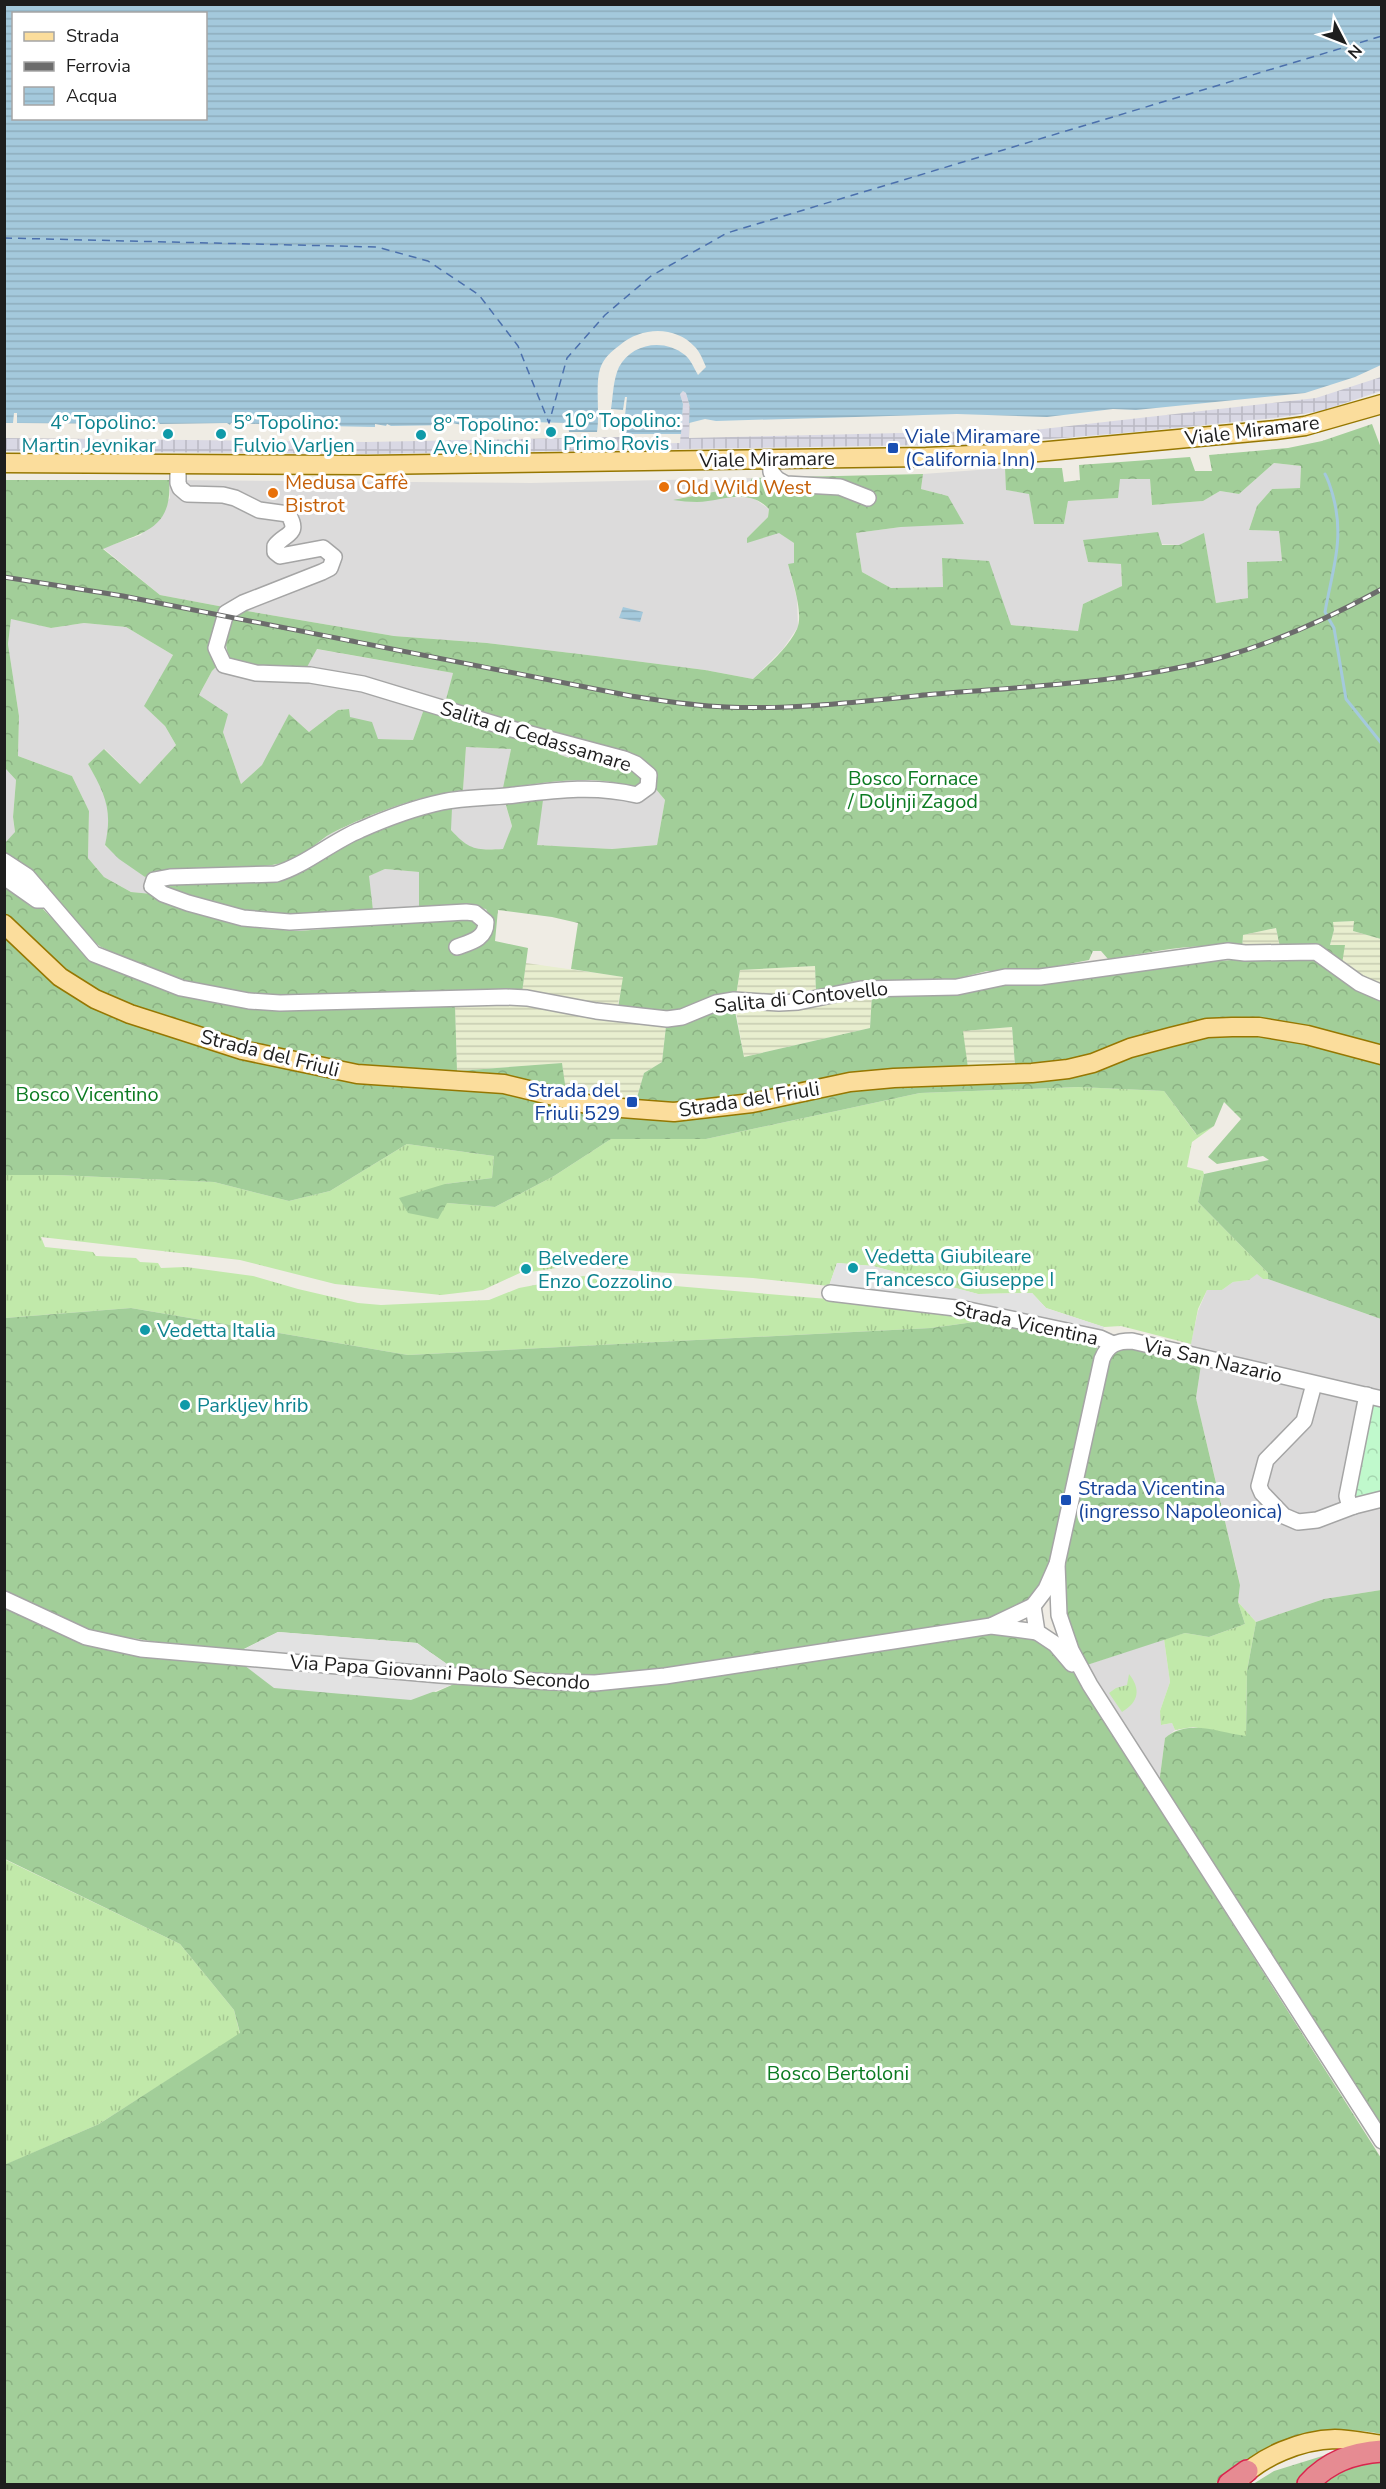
<svg xmlns="http://www.w3.org/2000/svg" width="1386" height="2489" viewBox="0 0 1386 2489" font-family="'Nunito Sans',sans-serif">
<style>
.residential{fill:#dcdbdb}
.farmland{fill:url(#farmland-rules)}
.grass{fill:url(#grass-tufts)}
.forest{fill:url(#forest-crowns)}
.park{fill:url(#park-crowns)}
.parking{fill:#e2e2e2}
.plaza{fill:url(#plaza-grid)}
.water{fill:url(#water-rules);fill-rule:evenodd}
.lines{fill:none;stroke-linecap:round;stroke-linejoin:round}
.stream{stroke:#a4c9dc;stroke-width:3}
.ferry{stroke:#4b70ad;stroke-width:1.5;stroke-dasharray:8 6;stroke-linecap:butt}
.minor-casing{stroke:#a5a5a5;stroke-width:18}
.major-casing{stroke:#967701;stroke-width:21}
.highway-casing{stroke:#d9254d;stroke-width:24}
.minor{stroke:#fff;stroke-width:15}
.major{stroke:#fbdd9c;stroke-width:18}
.highway{stroke:#e68b92;stroke-width:21}
.rail-casing{stroke:#6c6c6c;stroke-width:5}
.rail{stroke:#fff;stroke-width:3;stroke-dasharray:9;stroke-linecap:butt}
.culture-dot{fill:#0f9aa8;stroke:#fff;stroke-width:2}
.transit-dot{fill:#1a4fb4;stroke:#fff;stroke-width:2}
.food-dot{fill:#e8710a;stroke:#fff;stroke-width:2}
.labels{text-anchor:middle;stroke-width:6;stroke-linejoin:round;paint-order:stroke}
.culture-label{font-size:20px;fill:#0d838f;stroke:#fff;text-anchor:start}
.street-label{font-size:20px;fill:#1e1e1e;stroke:#fff}
.transit-label{font-size:20px;fill:#164399;stroke:#fff;text-anchor:start}
.food-label{font-size:20px;fill:#c56008;stroke:#fff;text-anchor:start}
.park-label{font-size:20px;fill:#0c7b22;stroke:#fff}
</style>
<defs>
<pattern id="farmland-rules" width="6" height="5" patternUnits="userSpaceOnUse" patternTransform="scale(1.5)"><rect width="6" height="5" fill="#e8eecf"/><path d="M0 2.5h6" fill="none" stroke="#c7ccb1"/></pattern>
<pattern id="grass-tufts" width="24" height="20" patternUnits="userSpaceOnUse" patternTransform="scale(1.5)"><rect width="24" height="20" fill="#c1e9aa"/><path d="M3 7l-1-3M5 7V3M7 7l1-3M15 17l-1-3M17 17v-4M19 17l1-3" fill="none" stroke="#a5c792"/></pattern>
<pattern id="forest-crowns" width="20" height="18" patternUnits="userSpaceOnUse" patternTransform="scale(1.5)"><rect width="20" height="18" fill="#a2ce99"/><path d="M2 6a3 3 0 1 1 6 0M12 15a3 3 0 1 1 6 0" fill="none" stroke="#8bb083"/></pattern>
<pattern id="park-crowns" width="20" height="18" patternUnits="userSpaceOnUse" patternTransform="scale(1.5)"><rect width="20" height="18" fill="#c0f9cc"/><path d="M2 6a3 3 0 1 1 6 0M12 15a3 3 0 1 1 6 0" fill="none" stroke="#a5d5af"/></pattern>
<pattern id="plaza-grid" width="8" height="8" patternUnits="userSpaceOnUse" patternTransform="scale(1.5)"><rect width="8" height="8" fill="#d9d8e4"/><path d="M0 4h8M4 0v8" fill="none" stroke="#bab9c3"/></pattern>
<pattern id="water-rules" width="6" height="5" patternUnits="userSpaceOnUse" patternTransform="scale(1.5)"><rect width="6" height="5" fill="#a4c9dc"/><path d="M0 2.5h6" fill="none" stroke="#8dacbc"/></pattern>
</defs>
<rect width="100%" height="100%" fill="#efece4"/>
<g class="residential">
<path d="M1274 463 1301 466 1300 488 1272 489 1257 506 1249 530 1279 531 1282 561 1249 598 1216 603 1204 534 1179 545 1083 540 1088 562 1121 564 1122 586 1083 604 1078 631 1011 625 942 558 943 587 891 588 862 572 856 533 901 527 948 496 921 489 923 474 1005 468 1007 490 1029 493 1034 524H1064L1068 501 1117 498 1119 479H1150L1152 505 1203 501 1220 491 1239 494Z"/>
<path d="M752 478 748 485 676 499 752 497 769 509 768 517 747 538 779 532 794 543V564H788L797 599 798 627 783 649 753 679 705 670 596 656 487 643 394 636 241 610 316 649 453 673 445 703 639 761 655 769V788L665 800 657 845 612 849 536 845 505 803 512 826 504 849 475 850 462 843 451 830V808L374 832 332 851 373 909 368 876 385 869 419 872 456 905 486 909 492 921 483 942 456 955 451 941 469 937 359 925 299 931 265 929 206 916 152 894 131 892 104 877 88 858 89 811 72 776 18 756 19 716 8 644 11 618 51 628 84 623 126 627 173 655 145 706 165 726 176 745 140 784 105 749 88 764 105 794 110 824 105 846 145 877 160 871 216 866 266 867 294 860 330 834 370 816 440 793 463 790 466 747 511 749 504 788 576 780 618 782 635 788 571 751 570 758 557 754 558 747 424 709 413 740 378 739 349 717V709L338 710 309 732 289 714 263 765 241 784 223 732 199 695 212 671 218 666 210 656V644L224 607 160 595 103 548 141 535 170 498 169 480 531 483Z"/>
<path d="M5 768 16 780 13 817 15 833 5 843Z"/>
<path d="M1257 1273 1263 1279H1268L1381 1319V1590L1324 1599 1256 1622 1238 1602 1240 1584 1196 1398 1201 1365 1187 1361 1198 1311 1207 1290H1222L1233 1282 1249 1280Z"/>
<path d="M1164 1639 1170 1682 1160 1711 1162 1725 1172 1723 1175 1730 1165 1738 1159 1784 1084 1666Z"/>
</g>
<g class="farmland">
<path d="M1354 921 1353 931 1381 939 1380 990 1342 964 1330 946 1334 930 1332 922Z"/>
<path d="M1276 928 1280 947 1242 950 1243 935Z"/>
<path d="M526 963 624 977 617 1008 522 993Z"/>
<path d="M815 966 816 992 777 999 736 996 740 970Z"/>
<path d="M872 994 870 1028 744 1057 735 1006Z"/>
<path d="M520 1002 666 1026 662 1062 644 1073 636 1101 593 1098 566 1091 562 1063 457 1071 455 1005Z"/>
<path d="M1012 1027 1015 1065 968 1068 962 1031Z"/>
</g>
<g class="grass">
<path d="M1080 1087 1164 1091 1196 1134 1214 1126 1192 1142 1187 1167 1203 1171 1204 1174 1198 1202 1268 1273V1279H1263L1257 1274 1249 1280 1233 1282 1222 1290H1207L1198 1309 1191 1344 1121 1326 1104 1327 1046 1308 1032 1293 978 1294 873 1266 837 1263 829 1286 753 1278 636 1271 583 1264 530 1272 529 1265 526 1264 522 1266V1272L483 1290 441 1295 335 1284 240 1260 41 1237 45 1247 93 1252 96 1256 136 1258 140 1262 158 1263 161 1268 186 1267 253 1276 298 1289 358 1303 381 1305 489 1300 519 1288 583 1276 628 1282 828 1299 996 1319 931 1328 408 1355 131 1308 5 1318V1175H57L214 1182 289 1201 330 1191 407 1144 494 1156 492 1178 445 1184 447 1203 495 1207 554 1176 611 1139H706L920 1093Z"/>
<path d="M1238 1602 1256 1622 1247 1671 1246 1737 1193 1727 1175 1730 1172 1723 1161 1725 1160 1711 1170 1682 1164 1639 1185 1633 1209 1637 1245 1624Z"/>
<path d="M1129 1674C1141 1689 1139 1702 1122 1712L1109 1693 1116 1688 1127 1685Z"/>
<path d="M4 1859 180 1944 234 2010 240 2034 99 2124 5 2165Z"/>
</g>
<g class="forest">
<path d="M1372 424 1381 448V939L1353 931 1354 921 1333 922 1334 930 1330 945H1345L1342 964 1280 947 1276 928 1243 935 1242 950C1202 939 1149 954 1108 959L1101 951H1093L1089 960 1032 971H987L951 980 892 981 848 985 816 992 815 966 740 970 736 996 676 1012 659 1013 618 1008 623 977 571 969 578 923 552 917 498 910 495 941 528 948 522 993 268 997 197 985 158 974 101 947 83 934 5 854V843L15 832 13 817 16 780 5 768V480H169C173 531 141 532 103 549L160 595 224 607C216 628 202 646 218 665L212 671 199 695 228 714 223 732 241 784 262 765 289 714 309 732 338 710 349 709 350 717 372 722 378 739 413 740 424 709 558 747V754L569 758 571 751C595 757 625 760 643 778L641 785 635 788C593 773 547 783 503 788L511 749 466 747 463 790C418 796 372 813 332 833 318 840 306 856 290 861 244 875 192 859 145 877L119 859 105 845C113 810 105 794 88 764L104 749 140 784 176 745 165 726 144 706 173 655 126 627 84 623 51 628 11 619 8 644 19 716 18 756 72 776 89 811 88 858 104 877 131 892 152 894 206 916 265 929 299 931 460 918 474 921 479 928 469 937 451 941 456 954 483 942 492 921 486 909 456 905 419 907V872L385 869 369 876 373 910C330 914 286 918 243 911 216 907 189 896 163 888L167 884 249 882 332 851 374 832 420 815 452 808 451 830C470 851 477 850 503 849L512 826 505 802 543 800 537 845 612 849 657 845 665 800 655 788V769L639 761 445 703 453 673 317 649 307 667 253 665 231 660C222 644 224 622 241 610L394 636 487 643 596 656 705 670 753 679C768 665 788 648 797 629 804 613 792 580 788 564L794 563V543L779 533 747 543V538L768 517 769 509C748 487 723 501 697 502 689 502 681 501 673 500L748 485 752 478 923 474 921 489 948 496 964 524 901 527 856 533 862 572 891 588 943 587 942 558 989 561 1011 625 1078 631 1083 604 1122 586 1121 564 1088 562 1083 540 1158 532 1162 545H1179L1204 533 1216 603 1248 598 1247 562 1282 561 1279 531 1249 530 1257 506 1272 489 1300 488 1301 466 1274 463 1239 494 1220 491 1203 501 1152 505 1150 479H1120L1118 498 1068 501 1064 524H1034L1029 494 1006 490 1005 468H1062L1064 482 1080 480 1079 465 1190 457 1195 471H1212L1209 455 1288 448 1322 441Z"/>
<path d="M4 885 30 906 43 909 91 958 178 995 248 1009H376L455 1005 457 1071 562 1063 566 1091 355 1066 257 1046 97 995 5 918Z"/>
<path d="M4 937 85 1002 115 1017 234 1056 317 1076 384 1086 496 1090 673 1120 702 1119 856 1090 954 1082 1154 1047 1205 1035 1246 1034 1298 1039 1381 1062V1319L1268 1279V1273L1198 1202 1204 1174 1269 1160 1263 1156 1217 1164 1208 1157 1241 1119 1224 1102 1214 1126 1197 1135 1164 1091 1079 1087 920 1093 706 1139H611L554 1176 495 1207 447 1203 438 1219 408 1213 399 1198 445 1184 492 1178 494 1156 407 1144 330 1191 289 1201 214 1182 57 1175H5Z"/>
<path d="M1307 958 1323 962 1381 997V1049L1249 1020 1093 1058 1056 1064 1015 1065 1012 1027 963 1031 968 1068 876 1071 814 1080 761 1094 677 1106 636 1101 644 1073 662 1062 666 1026 719 1007 734 1006 744 1057 870 1028 872 994 936 995 969 993 1002 985 1193 963 1245 959Z"/>
<path d="M131 1308 408 1355 931 1328 996 1319 1098 1344 1052 1562 1035 1597 997 1621 629 1674 575 1678 454 1669 417 1643 278 1632 242 1650 183 1646 91 1632 5 1593V1318Z"/>
<path d="M1132 1347 1201 1365 1196 1398 1240 1585 1238 1602 1245 1624 1209 1637 1185 1633 1084 1666 1072 1639 1065 1610 1062 1566 1106 1366C1112 1353 1118 1349 1132 1347Z"/>
<path d="M1381 1590V2133L1159 1784 1165 1738C1189 1718 1219 1733 1246 1736L1247 1671 1256 1622 1324 1599Z"/>
<path d="M5 1607 93 1647 157 1659 240 1662 436 1692 454 1684 586 1691 660 1685 997 1632 1039 1638 1071 1669 1381 2158V2434C1320 2420 1262 2447 1215 2484H5L4 2165 99 2124 240 2033 234 2010 180 1944 5 1859Z"/>
<path d="M1332 2453 1300 2484H1253L1274 2471Z"/>
<path d="M1381 2460V2484H1321L1354 2463Z"/>
</g>
<path class="park" d="M1368 1405 1381 1407V1493L1355 1501 1352 1498Z"/>
<g class="parking">
<path d="M837 1263 873 1266 978 1294 1032 1293 1046 1308 1104 1327 1100 1338 975 1305 829 1286Z"/>
<path d="M278 1632 417 1643 454 1669 242 1650Z"/>
<path d="M240 1662 454 1684 411 1700 274 1688Z"/>
</g>
<path class="plaza" d="M1381 377V391L1321 411 1274 418 1135 432 990 444 368 454 5 451V438L366 442 620 437 622 438V444L680 443 683 404 680 394 683 391 686 393 690 407 689 438 1034 430 1316 398Z"/>
<g class="water">
<path d="M4 5H1381V365L1355 377 1305 393 1136 410 1113 409 1047 417 957 414 716 421 705 419 689 423 690 407 686 393 683 391 680 394 683 404 681 434H623L627 397H625L623 410 611 409C613 396 613 380 619 367 632 343 664 338 685 355 691 360 694 368 698 375L706 367C703 360 700 352 695 347 675 325 641 327 620 345 611 352 604 357 600 369 595 384 600 413 597 432H569L568 423 532 422 529 424 517 422 468 424 463 422 462 425 452 423 451 425 391 426 387 424 386 426 375 424V427L327 426 324 424 323 426H314V424L311 426 231 423 230 425 227 423 160 424 158 422 157 424 152 422 149 424 17 423V413H14L13 423H5ZM14 14H206V118H14Z"/>
<path d="M623 607 643 612 640 622 619 618Z"/>
</g>
<g class="lines">
<path class="stream" d="M1325 474C1329 481 1331 489 1333 496 1345 539 1332 571 1325 612L1334 628 1346 699 1382 744"/>
<path class="ferry" d="M4 238 377 247 428 261 479 295 518 346 549 423 567 358 605 315 651 276 727 233 1382 36"/>
<g class="minor-casing">
<g id="minor">
<path d="M770 459 771 472 777 479 786 484 840 487 868 498"/>
<path d="M178 464V483L180 488 187 494 223 495 235 498 259 510 288 514C301 535 285 533 275 546V552L280 556 323 548 334 557 330 568 322 572 243 603 226 613 216 648 224 665 256 673 310 675 363 684 508 728 624 759 636 764 649 775 648 787 637 795C595 785 557 790 515 795 491 798 466 797 442 802 414 808 387 818 360 830 331 842 306 865 276 874L170 877 154 880 152 886 163 894 188 903 243 918 290 922 466 912 475 913 486 922C486 939 471 942 457 947"/>
<path d="M4 861 27 876 94 954 181 988 249 1001 280 1003 506 997 527 998 596 1011 667 1019 682 1017 716 1003 734 1000 779 1003 798 1002 861 989 957 987 1005 977H1040L1228 951 1245 953 1316 952 1359 983 1382 993"/>
<path d="M4 877 37 900H43"/>
<path d="M830 1293 964 1309 1100 1338 1113 1344"/>
<path d="M1314 1384 1304 1421 1266 1460 1259 1486 1262 1493 1284 1516 1298 1522 1317 1520 1354 1506 1382 1499"/>
<path d="M1354 1506 1349 1504 1347 1496 1367 1395"/>
<path d="M1057 1564 1059 1615 1071 1650 1090 1685 1382 2141"/>
<path d="M4 1599 86 1637 141 1649 440 1675 552 1682 595 1683 665 1676 991 1626 1037 1632"/>
<path d="M993 1625 1033 1606"/>
<path d="M1072 1664 1055 1644 1037 1632 1033 1606 1046 1589 1057 1564 1102 1359C1108 1344 1117 1341 1132 1341L1382 1399"/>
</g>
</g>
<g class="major-casing">
<g id="major">
<path d="M4 463 367 465 926 457 1038 452 1275 430 1305 426 1382 404"/>
<path d="M4 924 60 977 95 999 130 1014 242 1050 357 1074 504 1084 595 1106 674 1112 752 1103 850 1082 894 1078 1032 1073 1068 1069 1093 1063 1130 1048 1171 1037 1207 1028 1232 1027H1259L1307 1035 1382 1055"/>
<path d="M1238 2481C1261 2456 1301 2440 1335 2439 1350 2439 1366 2443 1382 2445"/>
</g>
</g>
<g class="highway-casing">
<g id="highway">
<path d="M1229 2484 1247 2471"/>
<path d="M1308 2484C1328 2462 1352 2453 1382 2451"/>
</g>
</g>
<use href="#minor" class="minor"/>
<use href="#major" class="major"/>
<use href="#highway" class="highway"/>
<g class="rail-casing">
<path id="rail" d="M4 577 123 596 631 696C663 701 694 706 726 707 796 710 865 701 935 694 1031 686 1130 683 1223 657 1279 641 1331 617 1382 589"/>
</g>
<use href="#rail" class="rail"/>
</g>
<g class="culture-dot">
<circle cx="551" cy="432" r="6"/>
<circle cx="168" cy="434" r="6"/>
<circle cx="221" cy="434" r="6"/>
<circle cx="421" cy="435" r="6"/>
<circle cx="853" cy="1268" r="6"/>
<circle cx="526" cy="1269" r="6"/>
<circle cx="145" cy="1330" r="6"/>
<circle cx="185" cy="1405" r="6"/>
</g>
<g class="transit-dot">
<rect x="887" y="442" width="12" height="12" rx="3"/>
<rect x="626" y="1096" width="12" height="12" rx="3"/>
<rect x="1060" y="1494" width="12" height="12" rx="3"/>
</g>
<g class="food-dot">
<circle cx="664" cy="487" r="6"/>
<circle cx="273" cy="493" r="6"/>
</g>
<g class="labels">
<g class="culture-label">
<text x="563" y="427">10º Topolino:<tspan x="563" dy="23">Primo Rovis</tspan></text>
<text x="156" y="429" text-anchor="end">4º Topolino:<tspan x="156" dy="23">Martin Jevnikar</tspan></text>
<text x="233" y="429">5º Topolino:<tspan x="233" dy="23">Fulvio Varljen</tspan></text>
<text x="433" y="431">8º Topolino:<tspan x="433" dy="23">Ave Ninchi</tspan></text>
<text x="865" y="1263">Vedetta Giubileare<tspan x="865" dy="23">Francesco Giuseppe I</tspan></text>
<text x="538" y="1265">Belvedere<tspan x="538" dy="23">Enzo Cozzolino</tspan></text>
<text x="157" y="1337">Vedetta Italia</text>
<text x="197" y="1412">Parkljev hrib</text>
</g>
<g class="street-label">
<text transform="translate(1252 430) rotate(-7)" y="7">Viale Miramare</text>
<text transform="translate(767 459) rotate(-1)" y="7">Viale Miramare</text>
<text transform="translate(536 736) rotate(17)" y="7">Salita di Cedassamare</text>
<text transform="translate(801 997) rotate(-6)" y="7">Salita di Contovello</text>
<text transform="translate(270 1053) rotate(14)" y="7">Strada del Friuli</text>
<text transform="translate(749 1099) rotate(-9)" y="7">Strada del Friuli</text>
<text transform="translate(1026 1323) rotate(12)" y="7">Strada Vicentina</text>
<text transform="translate(1213 1360) rotate(13)" y="7">Via San Nazario</text>
<text transform="translate(440 1672) rotate(4)" y="7">Via Papa Giovanni Paolo Secondo</text>
</g>
<g class="transit-label">
<text x="905" y="443">Viale Miramare<tspan x="905" dy="23">(California Inn)</tspan></text>
<text x="620" y="1097" text-anchor="end">Strada del<tspan x="620" dy="23">Friuli 529</tspan></text>
<text x="1078" y="1495">Strada Vicentina<tspan x="1078" dy="23">(ingresso Napoleonica)</tspan></text>
</g>
<g class="food-label">
<text x="285" y="489">Medusa Caffè<tspan x="285" dy="23">Bistrot</tspan></text>
<text x="676" y="494">Old Wild West</text>
</g>
<g class="park-label">
<text x="913" y="785">Bosco Fornace<tspan x="913" dy="23">/ Doljnji Zagod</tspan></text>
<text x="87" y="1101">Bosco Vicentino</text>
<text x="838" y="2080">Bosco Bertoloni</text>
</g>
</g>
<rect width="1386" height="2489" fill="none" stroke="#1e1e1e" stroke-width="12"/>
<rect x="12" y="12" width="195" height="108" fill="#ffffff" stroke="#a5a5a5" stroke-width="1.5"/>
<rect x="24" y="32" width="30" height="9" fill="#fbdd9c" stroke="#a5a5a5" stroke-width="1.5"/>
<text x="66" y="42" font-size="18" fill="#1e1e1e">Strada</text>
<rect x="24" y="62" width="30" height="9" fill="#6c6c6c" stroke="#a5a5a5" stroke-width="1.5"/>
<text x="66" y="72" font-size="18" fill="#1e1e1e">Ferrovia</text>
<rect x="24" y="87" width="30" height="18" fill="url(#water-rules)" stroke="#a5a5a5" stroke-width="1.5"/>
<text x="66" y="102" font-size="18" fill="#1e1e1e">Acqua</text>
<g transform="translate(1344 42) rotate(132)" stroke="#ffffff" stroke-width="4.5" paint-order="stroke">
<path d="M0-4.5L10 22L0 15L-10 22Z" fill="#1e1e1e"/>
<text y="-9" font-size="16" font-weight="bold" text-anchor="middle" fill="#1e1e1e">N</text>
</g>
</svg>
